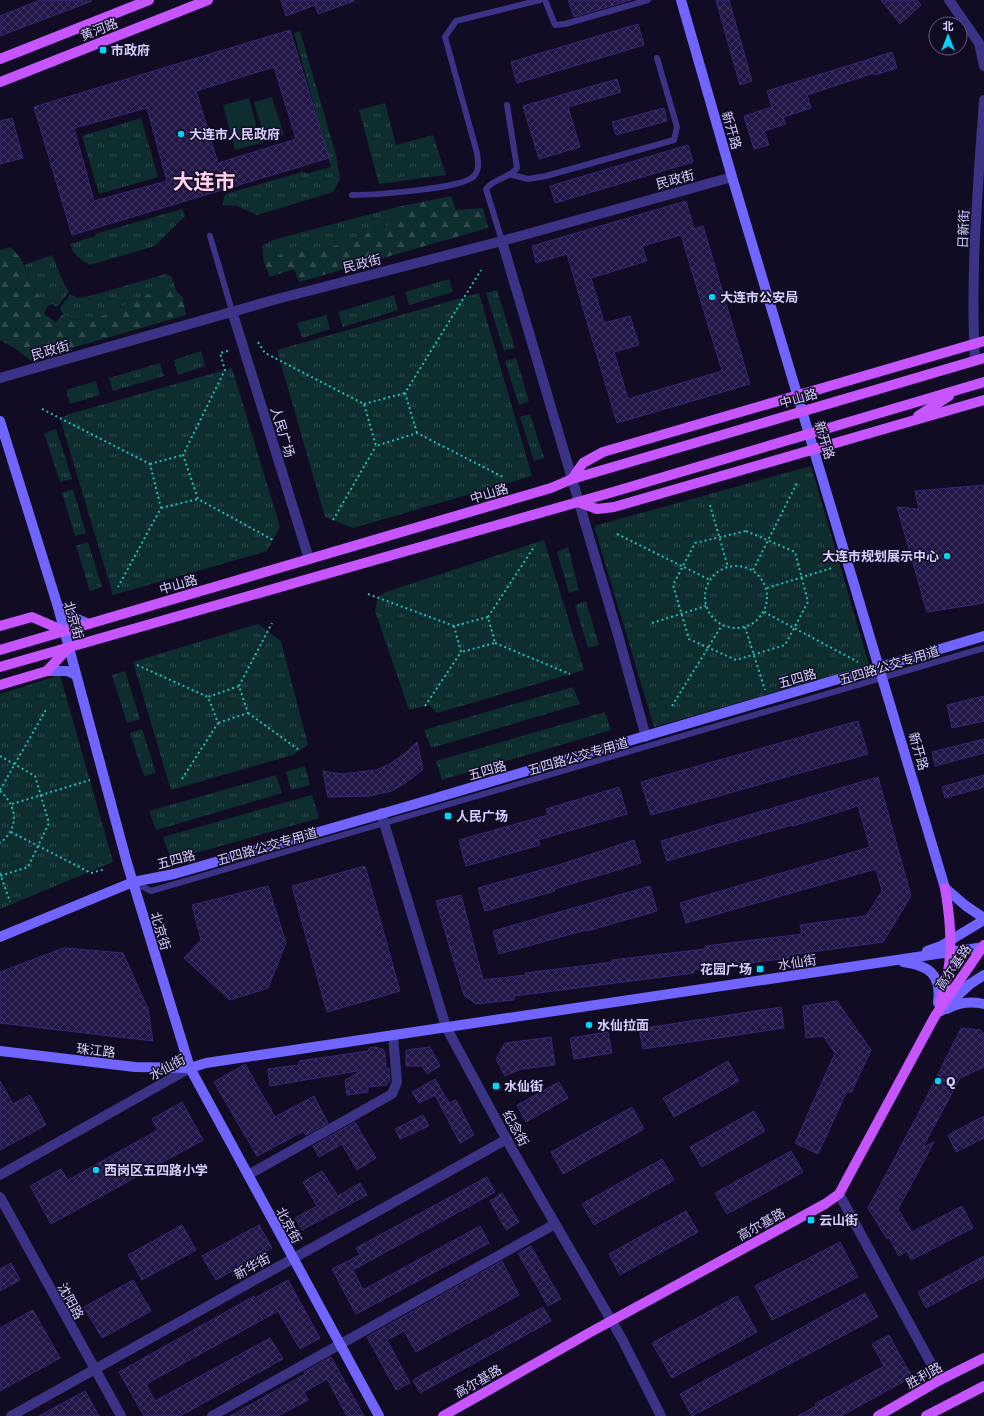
<svg xmlns="http://www.w3.org/2000/svg" width="984" height="1416" viewBox="0 0 984 1416" font-family="'Work Sans','Noto Sans SC',sans-serif">
<style>
.grass{fill:url(#grass-tufts)}
.forest{fill:url(#forest-firs)}
.park{fill:#0e2d2e}
.building{fill:url(#building-cross-hatch);stroke:#392674;fill-rule:evenodd}
.lines{fill:none;stroke-linecap:round;stroke-linejoin:round}
.path{stroke:#24bdbb;stroke-width:2;stroke-dasharray:2 3;stroke-linecap:butt}
.lane{stroke:#3a3386;stroke-width:6}
.street{stroke:#3a3386;stroke-width:10}
.secondary{stroke:#7065ff;stroke-width:10}
.primary{stroke:#c755ff;stroke-width:10}
.poi-dot{fill:#00d5f9;stroke:#110c23;stroke-width:1.5}
.labels{text-anchor:middle;stroke-width:3;stroke-linejoin:round;paint-order:stroke}
.street-label{font-size:13px;fill:#d6ceff;stroke:#110c23}
.poi-label{font-size:13px;font-weight:bold;fill:#d6ceff;stroke:#110c23;text-anchor:start}
.town-label{font-size:21px;font-weight:bold;fill:#ffd0ec;stroke:#110c23}
</style>
<defs>
<pattern id="grass-tufts" width="24" height="20" patternUnits="userSpaceOnUse"><rect width="24" height="20" fill="#0e2d2e"/><path d="M3 7l-1-3M5 7V3M7 7l1-3M15 17l-1-3M17 17v-4M19 17l1-3" fill="none" stroke="#304a4d"/></pattern>
<pattern id="forest-firs" width="22" height="20" patternUnits="userSpaceOnUse"><rect width="22" height="20" fill="#0e2d2e"/><path d="M5 1l3.5 6h-7zM16 11l3.5 6h-7z" fill="#304a4d"/></pattern>
<pattern id="building-cross-hatch" width="8" height="8" patternUnits="userSpaceOnUse"><rect width="8" height="8" fill="#221646"/><path d="M0 0l8 8M0 8l8-8" fill="none" stroke="#413762"/></pattern>
</defs>
<rect width="100%" height="100%" fill="#110c23"/>
<g class="grass">
<path d="M300 31 336 155 340 179 333 192 257 215 237 206 222 205 225 194 302 172 309 173 331 167 294 33Z"/>
<path d="M385 103 396 145 433 135 446 175 379 184 359 110Z"/>
<path d="M141 118 158 177 99 194 82 136Z"/>
<path d="M397 207 389 225 313 254 297 247 264 263 262 246 273 240Z"/>
<path d="M182 209 185 216 155 246 90 265C81 260 73 255 70 244L96 236 95 234Z"/>
<path d="M52 255C58 267 61 281 69 292L57 307 52 304 47 306 29 281 24 265Z"/>
<path d="M166 274 171 276 176 290H157L102 316 73 320 63 314 60 308 70 294 78 298 86 297Z"/>
<path d="M449 279 453 292 409 305 405 292Z"/>
<path d="M497 290 515 348 504 351 486 293Z"/>
<path d="M479 293 532 476 353 528 325 517 277 350Z"/>
<path d="M394 295 398 310 343 327 338 312Z"/>
<path d="M326 315 330 329 302 338 297 323Z"/>
<path d="M201 351 205 366 178 375 174 360Z"/>
<path d="M516 358 529 401 519 405 505 361Z"/>
<path d="M160 363 164 376 113 391 109 378Z"/>
<path d="M232 368 280 527 267 551 113 595 60 418 73 413Z"/>
<path d="M96 381 100 395 70 404 66 390Z"/>
<path d="M530 414 544 458 534 461 520 417Z"/>
<path d="M56 429 72 479 60 482 44 433Z"/>
<path d="M811 466 869 665 654 727 594 526Z"/>
<path d="M73 489 86 533 75 536 62 493Z"/>
<path d="M544 540 584 670 437 713 429 705 409 710 375 611 378 597 386 592Z"/>
<path d="M88 542 102 587 90 591 76 546Z"/>
<path d="M568 547 579 590 569 593 557 552Z"/>
<path d="M586 601 599 645 588 648 575 605Z"/>
<path d="M258 624 281 641 308 745 293 755 171 790 133 662Z"/>
<path d="M125 671 140 719 127 723 112 675Z"/>
<path d="M60 675 113 862 0 909V694Z"/>
<path d="M573 687 580 704 431 748 424 730Z"/>
<path d="M605 712 611 730 442 780 436 761Z"/>
<path d="M142 729 156 773 144 776 130 733Z"/>
<path d="M305 766 310 785 291 790 286 772Z"/>
<path d="M276 775 282 793 156 830 149 811Z"/>
<path d="M312 795 319 818 171 860 163 837Z"/>
</g>
<g class="forest">
<path d="M451 196 456 210 483 208 488 228 299 282 294 269 270 277 264 263 297 247 313 254 389 225 397 207Z"/>
<path d="M11 247 22 260 29 281 47 306 44 314 56 322 63 314 73 320 102 316 157 290H176L183 298 186 315 30 360 16 349 0 340V250Z"/>
</g>
<g class="park">
<path d="M272 97 284 135 265 141 254 102Z"/>
<path d="M249 98 261 143 235 150 223 105Z"/>
</g>
<g class="building">
<path d="M40 0 92 1 0 36V16Z"/>
<path d="M281 0H354V1L318 14 315 5 286 16Z"/>
<path d="M568 0H631L574 17Z"/>
<path d="M716 0H729L752 81 740 85Z"/>
<path d="M881 0H917L921 5 900 24Z"/>
<path d="M638 24 644 45 517 83 511 62Z"/>
<path d="M290 30 329 158 72 235 34 107ZM274 67 296 139 218 163 196 91ZM147 108 167 181 94 201 74 128Z"/>
<path d="M892 52 897 68 875 75 874 73 807 95 811 108 783 117 786 124 764 131 769 145 754 149 744 116 772 107 767 91Z"/>
<path d="M617 79 621 92 568 107 580 147 539 159 523 106Z"/>
<path d="M664 108 667 121 616 135 612 122Z"/>
<path d="M12 118 23 158 0 164V121Z"/>
<path d="M688 145 693 162 555 203 550 186Z"/>
<path d="M686 201 694 229 703 226 750 384 617 423 567 254 536 263 532 246ZM681 235 722 371 628 399 614 352 639 345 630 316 604 323 591 278 647 261 642 246Z"/>
<path d="M984 485V603L927 612 897 507 919 509 915 491Z"/>
<path d="M984 696V721L952 728 947 705Z"/>
<path d="M858 721 868 754 651 815 641 782Z"/>
<path d="M984 739V753L935 766 932 752Z"/>
<path d="M417 742 423 769 411 779 392 791 369 796 328 797 323 771 342 774 376 770 388 765 404 754Z"/>
<path d="M984 775V787L945 798 942 787Z"/>
<path d="M878 777 911 896 883 942 789 955V958L694 970V973L514 996V1000L476 1004 464 995 436 901 461 895 483 980 526 975 525 973 613 962 612 960 705 949V946L802 934 800 925 866 916 882 891 876 869 686 923 680 903 870 847 858 806 793 826 792 825 667 861 661 841Z"/>
<path d="M619 787 627 814 538 840 540 845 466 866 459 840 548 815 546 809Z"/>
<path d="M634 840 641 863 554 889 555 891 485 911 478 888 562 864Z"/>
<path d="M365 866 400 991 327 1012 292 886Z"/>
<path d="M268 886 286 943 268 988 230 1000 184 958 201 940 192 905Z"/>
<path d="M650 886 657 911 587 931 586 930 499 954 493 931Z"/>
<path d="M64 948 123 953 148 1009 153 1041 0 1023V972Z"/>
<path d="M837 1001 871 1050 851 1093 847 1091 818 1154 795 1143 835 1053 823 1036 806 1038 803 1006Z"/>
<path d="M781 1007 784 1028 643 1049 639 1029Z"/>
<path d="M961 1028 981 1030 984 1034V1067L960 1078 923 1147 934 1142 898 1209 912 1232 962 1206 973 1228 911 1260 907 1251 899 1256 889 1238 887 1239 868 1208 916 1118Z"/>
<path d="M608 1032 612 1053 574 1059 570 1038Z"/>
<path d="M551 1037 555 1065 521 1069 505 1076 496 1059 505 1043Z"/>
<path d="M375 1047 383 1049 385 1054 386 1069 389 1068 390 1081 387 1082V1085L368 1087V1092L347 1095 345 1080 363 1070 270 1086 268 1069 299 1065V1061L368 1051 369 1048Z"/>
<path d="M430 1047 440 1066 427 1074 422 1066H406V1050Z"/>
<path d="M728 1061 739 1081 674 1117 663 1098Z"/>
<path d="M245 1064 275 1117 314 1096 328 1123 306 1135 304 1131 257 1156 214 1082Z"/>
<path d="M435 1079 449 1103 456 1100 474 1135 460 1143 435 1095 419 1103 412 1092Z"/>
<path d="M0 1081 13 1104 30 1095 46 1125 0 1150Z"/>
<path d="M559 1082 568 1098 526 1122 517 1105Z"/>
<path d="M182 1102 203 1140 51 1224 30 1186 61 1169 68 1180 158 1130 152 1119Z"/>
<path d="M632 1107 644 1129 563 1174 551 1152Z"/>
<path d="M754 1111 765 1131 702 1167 690 1147Z"/>
<path d="M423 1115 429 1126 400 1139 395 1129Z"/>
<path d="M984 1116V1138L956 1152 948 1135Z"/>
<path d="M355 1122 376 1158 357 1170 342 1144 319 1157 313 1146Z"/>
<path d="M791 1151 803 1172 727 1214 715 1193Z"/>
<path d="M662 1159 674 1180 594 1225 582 1204Z"/>
<path d="M322 1171 338 1196 360 1183 367 1195 302 1230 295 1218 317 1206 303 1182Z"/>
<path d="M487 1177 495 1192 353 1270 363 1290 480 1226 489 1243 356 1314 332 1269 360 1255 356 1248Z"/>
<path d="M502 1193 519 1222 506 1230 490 1201Z"/>
<path d="M686 1211 698 1232 620 1275 609 1254Z"/>
<path d="M182 1225 196 1250 142 1280 128 1255Z"/>
<path d="M259 1225 272 1248 216 1280 202 1256Z"/>
<path d="M840 1242 858 1277 772 1320 755 1286Z"/>
<path d="M531 1246 561 1299 548 1306 518 1253Z"/>
<path d="M984 1256V1277L926 1308 918 1292Z"/>
<path d="M502 1261 519 1295 416 1352 404 1331 387 1340 410 1383 396 1390 367 1337Z"/>
<path d="M11 1263 20 1280 0 1291V1269Z"/>
<path d="M133 1280 151 1311 102 1338 84 1307Z"/>
<path d="M288 1280 320 1338 300 1349 278 1311 146 1384 155 1401 270 1338 283 1359 180 1416H144L119 1372 254 1296 255 1298Z"/>
<path d="M865 1293 878 1317 692 1416 680 1394Z"/>
<path d="M737 1296 757 1332 672 1378 652 1343Z"/>
<path d="M543 1307 551 1321 420 1393 413 1380Z"/>
<path d="M33 1310 60 1358 0 1391V1328Z"/>
<path d="M889 1335 912 1377 841 1416H798L816 1406 815 1404 884 1366 872 1344Z"/>
<path d="M331 1357 364 1416H347L327 1379 304 1392 308 1400 278 1416H230L305 1374 304 1372Z"/>
<path d="M85 1391 99 1416H39Z"/>
</g>
<g class="lines">
<g class="path">
<path d="M258 342 265 353 364 404 376 446 417 433 503 477"/>
<path d="M228 351 220 353 225 370 183 455 198 499 273 540"/>
<path d="M364 404 405 393"/>
<path d="M42 409 150 464 161 508 118 587"/>
<path d="M417 433 405 393 481 270"/>
<path d="M150 464 183 455"/>
<path d="M710 505 728 567"/>
<path d="M161 508 198 499"/>
<path d="M333 520 376 446"/>
<path d="M746 531 795 552 808 602 785 645 736 660 689 639 673 585 695 543Z"/>
<path d="M617 534 710 580"/>
<circle cx="736" cy="597" r="31"/>
<path d="M753 570 798 481"/>
<path d="M767 588 832 568"/>
<path d="M368 594 454 626"/>
<path d="M764 612 858 662"/>
<path d="M488 617 534 547"/>
<path d="M652 623 706 606"/>
<path d="M745 627 765 690"/>
<path d="M495 643 570 674"/>
<path d="M137 665 208 697"/>
<path d="M239 686 272 623"/>
<path d="M425 706 461 652 454 626 488 617 495 643 461 652"/>
<path d="M672 706 722 625"/>
<path d="M248 713 299 750"/>
<path d="M0 756 35 776 49 823 28 867 0 876"/>
<path d="M182 779 218 723 208 697 239 686 248 713 218 723"/>
<path d="M0 790 47 708"/>
<path d="M0 791C18 806 19 829 0 843"/>
<path d="M12 804 90 780"/>
<path d="M11 832 91 873 105 869"/>
<path d="M0 873 10 902"/>
</g>
<g class="lane">
<path d="M545 0 555 25 565 24 648 0"/>
<path d="M512 175 528 179 546 176 674 140 677 127 657 58"/>
<path d="M352 195C372 195 463 189 474 176 480 169 478 162 477 153L445 37 456 21 540 0"/>
<path d="M210 236 232 311"/>
<path d="M502 241 486 189C494 178 509 179 517 168L507 105"/>
<path d="M133 882 151 891 984 648"/>
</g>
<g class="street">
<path d="M949 0 979 43 984 66"/>
<path d="M502 241 618 635 646 737"/>
<path d="M232 311 309 559"/>
<path d="M975 360C970 274 978 186 984 100"/>
<path d="M0 378 277 299 502 241 732 177"/>
<path d="M381 813 446 1027 513 1151 622 1339 661 1416"/>
<path d="M0 1175 190 1068"/>
<path d="M248 1175 392 1094 397 1082 393 1035"/>
<path d="M839 1194 940 1380"/>
<path d="M0 1197 121 1416"/>
<path d="M11 1416 507 1139"/>
<path d="M212 1416 555 1224"/>
</g>
<g class="secondary">
<path d="M681 0 732 177 945 888"/>
<path d="M0 421 58 607 127 863 190 1068 379 1416"/>
<path d="M58 607 73 617 89 624"/>
<path d="M47 671H67L76 675"/>
<path d="M945 888 966 906 984 918"/>
<path d="M0 937 133 882 174 874 412 805 984 636"/>
<path d="M927 951 941 946 984 920"/>
<path d="M903 962C929 965 942 975 938 1003"/>
<path d="M947 1009C959 1002 971 1001 984 1004"/>
<path d="M941 1011 970 984 984 975"/>
<path d="M0 1051 135 1067 190 1068 206 1063 984 947"/>
</g>
<g class="primary">
<path d="M0 59 149 0"/>
<path d="M0 82 208 0"/>
<path d="M918 416 949 396"/>
<path d="M572 479 583 463 603 452 984 341"/>
<path d="M578 502 597 509 614 507 984 400"/>
<path d="M0 626 32 617 64 631"/>
<path d="M0 650 551 488 572 479 984 358"/>
<path d="M0 667 613 492 984 382"/>
<path d="M0 685 47 671 69 647"/>
<path d="M940 1003C954 965 952 928 945 888"/>
<path d="M443 1416 589 1333 825 1204 839 1194 935 1016 984 945"/>
<path d="M878 1416 940 1380 984 1358"/>
<path d="M926 1416 984 1386"/>
</g>
</g>
<g class="poi-dot">
<rect x="99" y="46" width="8" height="8" rx="2"/>
<circle cx="181" cy="134" r="4"/>
<circle cx="712" cy="297" r="4"/>
<circle cx="947" cy="556" r="4"/>
<rect x="444" y="812" width="8" height="8" rx="2"/>
<rect x="756" y="965" width="8" height="8" rx="2"/>
<circle cx="589" cy="1025" r="4"/>
<circle cx="938" cy="1081" r="4"/>
<rect x="492" y="1082" width="8" height="8" rx="2"/>
<circle cx="96" cy="1170" r="4"/>
<rect x="807" y="1216" width="8" height="8" rx="2"/>
</g>
<g class="labels">
<g class="street-label">
<text transform="translate(99 29) rotate(-21)" y="5">黄河路</text>
<text transform="translate(732 130) rotate(74)" y="5">新开路</text>
<text transform="translate(675 179) rotate(-15)" y="5">民政街</text>
<text transform="translate(963 229) rotate(-88)" y="5">日新街</text>
<text transform="translate(362 263) rotate(-14)" y="5">民政街</text>
<text transform="translate(50 350) rotate(-16)" y="5">民政街</text>
<text transform="translate(798 398) rotate(-16)" y="5">中山路</text>
<text transform="translate(283 432) rotate(73)" y="5">人民广场</text>
<text transform="translate(825 440) rotate(73)" y="5">新开路</text>
<text transform="translate(489 493) rotate(-17)" y="5">中山路</text>
<text transform="translate(178 584) rotate(-16)" y="5">中山路</text>
<text transform="translate(74 620) rotate(74)" y="5">北京街</text>
<text transform="translate(889 665) rotate(-17)" y="5">五四路公交专用道</text>
<text transform="translate(797 678) rotate(-16)" y="5">五四路</text>
<text transform="translate(919 751) rotate(74)" y="5">新开路</text>
<text transform="translate(578 756) rotate(-16)" y="5">五四路公交专用道</text>
<text transform="translate(487 770) rotate(-16)" y="5">五四路</text>
<text transform="translate(267 846) rotate(-16)" y="5">五四路公交专用道</text>
<text transform="translate(176 859) rotate(-15)" y="5">五四路</text>
<text transform="translate(161 931) rotate(73)" y="5">北京街</text>
<text transform="translate(797 962) rotate(-9)" y="5">水仙街</text>
<text transform="translate(953 967) rotate(-56)" y="5">高尔基路</text>
<text transform="translate(96 1050) rotate(6)" y="5">珠江路</text>
<text transform="translate(167 1067) rotate(-28)" y="5">水仙街</text>
<text transform="translate(516 1128) rotate(61)" y="5">纪念街</text>
<text transform="translate(761 1224) rotate(-29)" y="5">高尔基路</text>
<text transform="translate(289 1225) rotate(62)" y="5">北京街</text>
<text transform="translate(252 1266) rotate(-29)" y="5">新华街</text>
<text transform="translate(71 1301) rotate(61)" y="5">沈阳路</text>
<text transform="translate(924 1375) rotate(-29)" y="5">胜利路</text>
<text transform="translate(478 1381) rotate(-30)" y="5">高尔基路</text>
</g>
<g class="poi-label">
<text x="111" y="55">市政府</text>
<text x="189" y="139">大连市人民政府</text>
<text x="720" y="302">大连市公安局</text>
<text x="939" y="561" text-anchor="end">大连市规划展示中心</text>
<text x="456" y="821">人民广场</text>
<text x="752" y="974" text-anchor="end">花园广场</text>
<text x="597" y="1030">水仙拉面</text>
<text x="946" y="1086">Q</text>
<text x="504" y="1091">水仙街</text>
<text x="104" y="1175">西岗区五四路小学</text>
<text x="819" y="1225">云山街</text>
</g>
<g class="town-label">
<text x="204" y="189">大连市</text>
</g>
</g>
<g transform="translate(948 36)"><circle r="19" fill="#110c23" stroke="#605a7b"/>
<path d="M0-3L7 15L0 10L-7 15Z" fill="#00d5f9"/>
<text y="-6" font-size="11" font-weight="bold" text-anchor="middle" fill="#d6ceff">北</text>
</g>
</svg>
